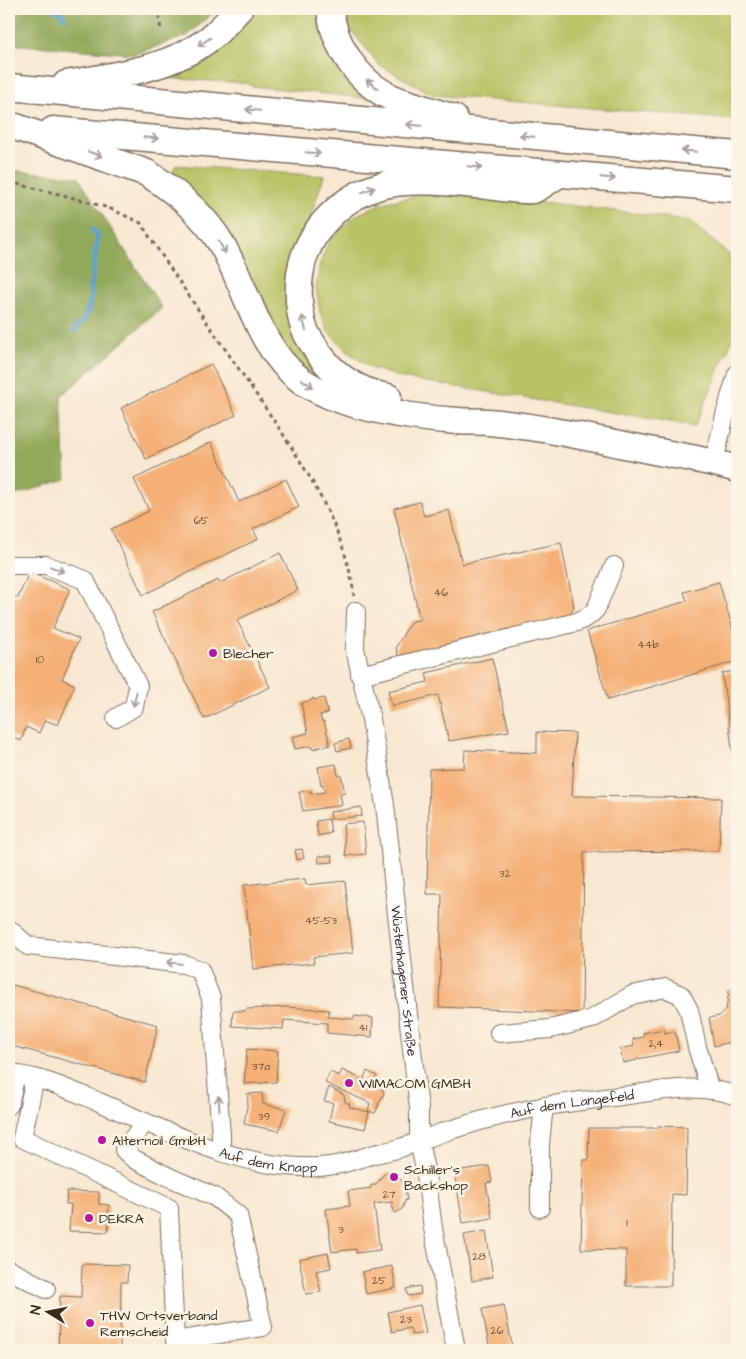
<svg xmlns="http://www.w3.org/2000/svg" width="746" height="1359" viewBox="0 0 746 1359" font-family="'Architects Daughter',sans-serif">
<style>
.green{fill:#b7c365;stroke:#797642}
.forest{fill:#91a95a;stroke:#666a3c}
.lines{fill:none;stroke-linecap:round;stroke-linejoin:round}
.stream{stroke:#5ea0d2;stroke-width:5}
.building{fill:#f4b076}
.minor-casing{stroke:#7d6c5d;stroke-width:20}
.highway-casing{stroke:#7d6c5d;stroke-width:29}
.path{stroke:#7d6c5d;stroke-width:3;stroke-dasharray:4 4;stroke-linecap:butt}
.minor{stroke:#fff;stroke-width:18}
.highway{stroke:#fff;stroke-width:26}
.oneway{stroke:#a79f9a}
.poi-dot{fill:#b5179e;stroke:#fcf5e5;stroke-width:2}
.labels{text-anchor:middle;stroke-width:5;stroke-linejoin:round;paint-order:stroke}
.number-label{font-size:11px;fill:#694c34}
.poi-label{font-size:14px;fill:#3b2a1e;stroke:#fcf5e5;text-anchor:start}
.street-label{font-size:14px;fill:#3b2a1e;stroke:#fcf5e5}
</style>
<rect width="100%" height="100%" fill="#fcf5e5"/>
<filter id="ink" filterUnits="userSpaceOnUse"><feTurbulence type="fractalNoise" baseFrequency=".02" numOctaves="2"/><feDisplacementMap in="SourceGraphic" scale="10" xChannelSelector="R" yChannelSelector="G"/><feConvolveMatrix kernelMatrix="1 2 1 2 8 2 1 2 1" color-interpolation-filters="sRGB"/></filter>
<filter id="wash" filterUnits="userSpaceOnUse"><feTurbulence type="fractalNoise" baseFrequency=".0096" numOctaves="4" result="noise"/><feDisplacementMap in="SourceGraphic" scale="20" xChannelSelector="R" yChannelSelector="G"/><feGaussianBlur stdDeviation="1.12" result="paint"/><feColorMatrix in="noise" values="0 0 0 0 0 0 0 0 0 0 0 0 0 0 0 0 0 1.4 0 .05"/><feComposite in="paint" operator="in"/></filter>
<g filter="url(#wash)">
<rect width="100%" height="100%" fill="#f8e8d2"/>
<g class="green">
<path d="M247 9H320L375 99 252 86 245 83 147 77Z"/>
<path d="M345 9H737V120L434 95 379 65 345 23Z"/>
<path d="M176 165 324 176 306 230 290 268 336 384 298 366 170 177Z"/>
<path d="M445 190 688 220 736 260 737 329 695 426 402 378 371 368 349 353 328 332 320 313 316 287 320 263 330 239 357 215 382 203Z"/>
</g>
<g class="forest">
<path d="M9 9H218L187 36 135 54 9 44Z"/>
<path d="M9 170 78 177 162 308 61 396 66 479 9 497Z"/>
</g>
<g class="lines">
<g class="stream">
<path d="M53 9 61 12 64 17"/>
<path d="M74 331 87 315 91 295 90 291 98 236 93 230"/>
</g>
</g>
<g id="blocks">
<g class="building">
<path d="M211 364 236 415 146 459 121 408Z"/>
<path d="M211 442 239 502 286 479 299 507 253 529 258 539 143 595 111 529 149 511 134 479Z"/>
<path d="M420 502 424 516 449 510 462 564 561 543 574 607 566 618 398 656 396 647 411 621 420 620 394 508Z"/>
<path d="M280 553 298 590 237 620 270 687 204 719 152 612 218 580 220 583Z"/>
<path d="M29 572 70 589 53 628 79 639 62 679 75 685 58 725 45 720 39 733 26 727 21 741 9 735V594L18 598Z"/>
<path d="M719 582 737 643V661L608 700 587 631 687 601 684 592Z"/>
<path d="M492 658 509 731 449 741 438 695 392 706 388 691 428 682 426 673Z"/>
<path d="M737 671V778H736L722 673Z"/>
<path d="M314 698V700L324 698 328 713 320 715 322 722 324 721 330 745 312 749 311 746 295 749 292 737 308 733 301 703 312 700V699Z"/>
<path d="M537 732 575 733 572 796 721 798 719 851 584 852 582 1013 439 1007 442 894H427L429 769 464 768 465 750 537 753Z"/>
<path d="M349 739 351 748 337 751 335 743Z"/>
<path d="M336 764 338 776 341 775 345 793 340 794 342 805 303 811 299 792 311 791V794L325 792 323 784 321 785 318 767Z"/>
<path d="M361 807 362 816 331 819 330 812Z"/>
<path d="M329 819 331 833 318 836 316 821Z"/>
<path d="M363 822 366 854 346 856 343 824Z"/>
<path d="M302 849 304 858 297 860 295 850Z"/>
<path d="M318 856H332L333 862 319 863Z"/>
<path d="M305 879 306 885 345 881 353 953 313 957 314 963 253 969 244 885Z"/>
<path d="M9 984 158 1025 145 1082 9 1045Z"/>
<path d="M729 990 737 991V1041L714 1046 709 1018 719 1016 726 1010Z"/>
<path d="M285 1007 329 1010 328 1017 354 1019V1016L373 1018 372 1037 327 1033V1023L284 1020 283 1029 232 1026 233 1011H245L246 1009Z"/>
<path d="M664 1029 665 1033 675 1031 679 1051 637 1059V1060L623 1063 620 1049 634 1046 633 1039 644 1037 643 1033Z"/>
<path d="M247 1049 278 1051 276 1082 244 1084Z"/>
<path d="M342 1070 363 1080 367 1071 377 1076 372 1084 382 1089 384 1093 375 1113 368 1111 370 1103 325 1083 330 1072 339 1076Z"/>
<path d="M329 1087 344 1095 345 1102 350 1104 349 1107 369 1112 365 1129 329 1121 333 1103 324 1101Z"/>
<path d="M262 1093 263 1104 286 1109 279 1131 244 1124 248 1101 247 1094Z"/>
<path d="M658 1126 687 1127 686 1195 672 1194 671 1286H626V1250L581 1249 583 1160H588L589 1128H658Z"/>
<path d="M489 1166 492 1182 486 1183 492 1218 463 1223 454 1171Z"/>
<path d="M389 1172 390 1173 398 1176 403 1183H404L407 1200H405L403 1208 398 1212 394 1213 392 1202 374 1204 380 1250 356 1253V1249L332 1252 326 1209 350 1206 348 1191 371 1188V1185H375L385 1173Z"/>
<path d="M67 1191 99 1192V1204L109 1205 108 1232 69 1231 71 1204H66Z"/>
<path d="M486 1231 493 1277 472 1281 464 1235Z"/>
<path d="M328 1253 331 1268 316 1271 321 1292 306 1294 299 1259Z"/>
<path d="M82 1264 128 1265 127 1282H121L120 1350H58L60 1296 81 1297Z"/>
<path d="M392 1266 396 1288 366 1294 362 1272Z"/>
<path d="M420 1286 421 1294 408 1296 406 1289Z"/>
<path d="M420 1305 426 1333 412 1335 410 1328 392 1332 388 1312Z"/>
<path d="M504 1305 513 1350H490L482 1309Z"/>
</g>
</g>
</g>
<g filter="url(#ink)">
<use href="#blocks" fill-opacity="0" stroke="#7d6c5d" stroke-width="1"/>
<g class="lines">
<g class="minor-casing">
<g id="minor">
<path d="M717 449 725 415 737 374"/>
<path d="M9 565H46L85 580 138 686 134 707 116 718"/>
<path id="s1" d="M356 611 355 649 371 719 385 805 411 1041 419 1108V1141L426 1175 433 1228 456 1350"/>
<path d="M360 675 577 622 589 616 596 609 614 566"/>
<path d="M9 929 28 946 184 964 200 970 211 998 221 1135V1151"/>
<path d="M499 1033 550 1029 592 1019 632 995 665 988 681 995 689 1010 697 1047 710 1090"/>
<path id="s2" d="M9 1074C40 1076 70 1090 99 1102 167 1131 243 1171 319 1167 338 1166 356 1160 374 1154 383 1152 392 1151 400 1148 417 1143 433 1135 450 1130 481 1120 513 1112 546 1106 571 1102 596 1099 621 1096 659 1091 700 1082 737 1096"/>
<path d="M35 1078 22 1138 169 1208 175 1341 263 1327 238 1215 215 1197 169 1177 134 1159 124 1150 145 1122"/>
<path d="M9 1105 16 1074"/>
<path d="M540 1208V1143L544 1106"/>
<path d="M9 1270 46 1289"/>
</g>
</g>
<g class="highway-casing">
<g id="highway">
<path d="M330 9C334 47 359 84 395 99 415 106 435 112 454 118"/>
<path d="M66 84C115 75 168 70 209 39 220 31 230 19 239 9"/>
<path d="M9 87 737 155"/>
<path d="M16 127 147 173C177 192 204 214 222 245 248 290 258 349 302 381 320 393 340 401 361 406 393 414 425 419 458 421 468 422 478 421 488 422 502 423 516 425 530 427 570 433 609 442 649 450 678 456 708 460 737 469"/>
<path d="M53 130 737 189"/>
<path d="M388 397C359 392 334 376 317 351 313 344 307 336 304 328 297 306 297 279 304 257 310 240 320 225 333 213 378 170 431 182 488 186 496 187 527 192 533 190 539 188 553 178 559 174"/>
</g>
</g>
<g class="path">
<path d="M155 9 159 17 161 30"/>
<path d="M9 182 63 195 109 208 141 223 149 236C180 283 211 329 243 375 286 439 345 517 354 596"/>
</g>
<use href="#minor" class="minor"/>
<use href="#highway" class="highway"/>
</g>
<defs><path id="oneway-shaft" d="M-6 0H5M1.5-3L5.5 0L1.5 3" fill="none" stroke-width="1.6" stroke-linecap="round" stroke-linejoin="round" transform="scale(1.25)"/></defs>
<g class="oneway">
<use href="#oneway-shaft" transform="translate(204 42) rotate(146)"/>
<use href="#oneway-shaft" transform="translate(372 84) rotate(-142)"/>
<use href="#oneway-shaft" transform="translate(253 110) rotate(-175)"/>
<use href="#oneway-shaft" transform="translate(414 125) rotate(-175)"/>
<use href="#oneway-shaft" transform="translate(527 136) rotate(-175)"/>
<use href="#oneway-shaft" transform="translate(151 138) rotate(5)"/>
<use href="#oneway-shaft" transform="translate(689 151) rotate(-175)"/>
<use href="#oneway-shaft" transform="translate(313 153) rotate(5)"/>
<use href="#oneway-shaft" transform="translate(95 154) rotate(19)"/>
<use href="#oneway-shaft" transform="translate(475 167) rotate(5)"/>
<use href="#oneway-shaft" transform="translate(608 178) rotate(5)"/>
<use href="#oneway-shaft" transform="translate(368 190) rotate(-22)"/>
<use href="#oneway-shaft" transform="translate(222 247) rotate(60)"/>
<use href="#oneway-shaft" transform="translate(304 323) rotate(-105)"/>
<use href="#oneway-shaft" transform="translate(307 383) rotate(35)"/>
<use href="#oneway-shaft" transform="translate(57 569) rotate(21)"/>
<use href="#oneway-shaft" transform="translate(135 699) rotate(102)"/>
<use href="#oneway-shaft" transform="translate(174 963) rotate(-174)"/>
<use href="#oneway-shaft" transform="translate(219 1103) rotate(-94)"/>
</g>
</g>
<g class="poi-dot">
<circle cx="213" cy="653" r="5"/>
<circle cx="349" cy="1083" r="5"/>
<circle cx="102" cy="1140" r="5"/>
<circle cx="394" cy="1177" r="5"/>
<circle cx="89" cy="1218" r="5"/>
<circle cx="90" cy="1323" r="5"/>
</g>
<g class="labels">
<g class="number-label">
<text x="201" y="524">65</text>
<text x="441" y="596">46</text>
<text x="648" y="648">44b</text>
<text x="40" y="663">10</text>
<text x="505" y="877">32</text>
<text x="321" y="924">45-53</text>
<text x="363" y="1031">41</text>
<text x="656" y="1047">2;4</text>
<text x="261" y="1070">37a</text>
<text x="264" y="1120">39</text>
<text x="389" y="1198">27</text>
<text x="627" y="1226">1</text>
<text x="341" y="1233">3</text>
<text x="479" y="1260">28</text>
<text x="379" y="1284">25</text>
<text x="406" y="1323">23</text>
<text x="497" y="1334">26</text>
</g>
<g class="poi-label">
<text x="223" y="658">Blecher</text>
<text x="359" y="1088">WIMACOM GMBH</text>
<text x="112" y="1145">Alternoil GmbH</text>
<text x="404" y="1174">Schiller's<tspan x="404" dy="16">Backshop</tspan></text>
<text x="99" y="1223">DEKRA</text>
<text x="100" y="1320">THW Ortsverband<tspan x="100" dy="16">Remscheid</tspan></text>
</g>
<g class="street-label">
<text dy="5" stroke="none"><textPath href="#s1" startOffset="374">Wüstenhagener Straße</textPath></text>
<text dy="5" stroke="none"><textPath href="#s2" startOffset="588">Auf dem Langefeld</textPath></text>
<text dy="5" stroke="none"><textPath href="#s2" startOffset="275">Auf dem Knapp</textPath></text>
</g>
</g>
<rect width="746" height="1359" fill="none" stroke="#fcf5e5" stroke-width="30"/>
<g transform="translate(48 1312) rotate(280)" stroke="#fcf5e5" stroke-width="4" paint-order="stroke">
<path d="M0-4L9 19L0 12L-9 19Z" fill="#3b2a1e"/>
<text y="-8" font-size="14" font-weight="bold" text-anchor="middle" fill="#3b2a1e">N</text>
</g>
</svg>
